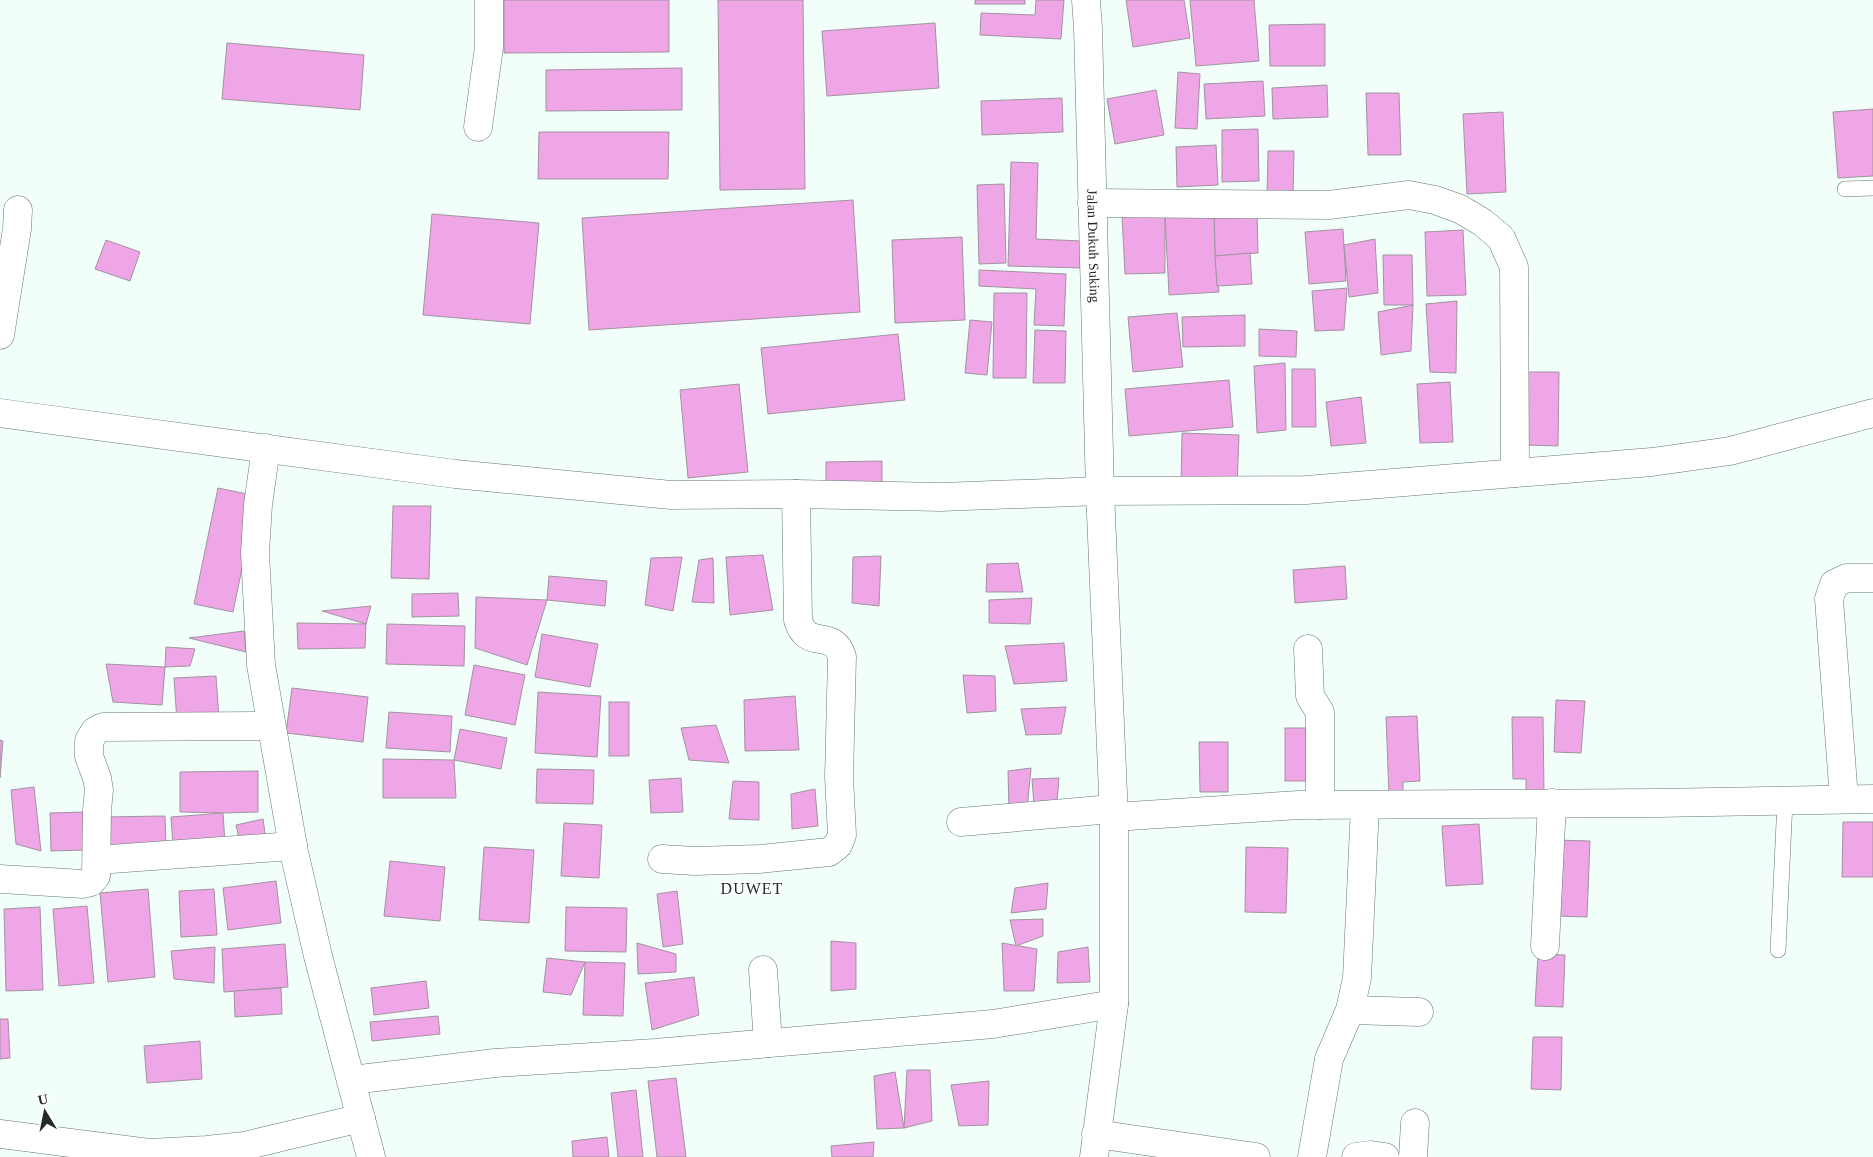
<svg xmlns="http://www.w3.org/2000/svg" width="1873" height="1157" viewBox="0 0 1873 1157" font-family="'Times New Roman',serif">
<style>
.building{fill:#eea6e7;stroke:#a1939f}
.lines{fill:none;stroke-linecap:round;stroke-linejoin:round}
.service-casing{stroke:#657771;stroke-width:16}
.minor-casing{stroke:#657771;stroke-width:29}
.service{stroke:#fff;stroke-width:15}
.minor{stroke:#fff;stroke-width:28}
.labels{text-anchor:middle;stroke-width:4;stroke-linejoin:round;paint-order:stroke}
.street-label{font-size:14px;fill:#232b28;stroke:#fff}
.quarter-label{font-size:16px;letter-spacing:1px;fill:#232b28;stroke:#fff}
</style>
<rect width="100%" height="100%" fill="#f2fefa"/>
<g class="building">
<path d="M504 0H669V52L504 53Z"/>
<path d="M718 0H803L805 189 720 190Z"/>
<rect x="975" y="0" width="50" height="4"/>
<path d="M1036 0H1064L1061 39 980 35 981 13 1035 15Z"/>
<path d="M1126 0H1184L1190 38 1133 47Z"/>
<path d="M1190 0H1254L1259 61 1196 66Z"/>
<path d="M935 23 939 88 827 96 822 31Z"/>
<path d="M1325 24V66H1270L1269 25Z"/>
<path d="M227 43 364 55 360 110 222 99Z"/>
<path d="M682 68V110L546 111V70Z"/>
<path d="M1178 72 1200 74 1197 129 1175 128Z"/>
<path d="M1263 81 1265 116 1206 119 1204 84Z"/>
<path d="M1327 85 1328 117 1273 119 1272 88Z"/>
<path d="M1156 90 1164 135 1115 144 1107 99Z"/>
<path d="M1366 93H1399L1401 155H1368Z"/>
<path d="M1062 98 1063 132 982 135 981 101Z"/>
<path d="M1873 109V176L1838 178 1833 112Z"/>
<path d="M1503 112 1506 192 1467 194 1463 114Z"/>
<path d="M1258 129 1259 181 1222 182V130Z"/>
<path d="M539 132H669L668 179H538Z"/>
<path d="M1216 145 1218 185 1177 187 1176 147Z"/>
<path d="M1268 151H1294L1293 196 1267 195Z"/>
<path d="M1011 162 1038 163 1036 239 1082 241V268L1008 266Z"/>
<path d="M1004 184 1006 263 979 264 977 185Z"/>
<path d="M853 200 860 312 589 330 582 218Z"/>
<path d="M1257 211 1258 253 1215 256 1214 212Z"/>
<path d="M1214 212 1215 256 1219 292 1169 295 1165 215Z"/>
<path d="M432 214 539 223 530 324 423 315Z"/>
<path d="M1122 215H1165V273L1125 274Z"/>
<path d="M1343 229 1346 281 1309 284 1305 232Z"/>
<path d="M1463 230 1466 295 1427 296 1425 232Z"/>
<path d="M962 237 965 320 895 323 892 240Z"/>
<path d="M1375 239 1378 293 1349 297 1344 245Z"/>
<path d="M106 240 140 252 130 281 95 269Z"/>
<path d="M1250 253 1252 284 1217 286 1215 256Z"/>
<path d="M1383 255H1412L1413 305H1384Z"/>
<path d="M979 270 1066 274 1064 326 1034 325 1036 289 979 286Z"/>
<path d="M1347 288 1344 330 1315 331 1312 291Z"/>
<path d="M994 293H1027L1026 378H993Z"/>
<path d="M1457 301 1456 373 1430 372 1426 304Z"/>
<path d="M1413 305 1411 351 1381 355 1378 312Z"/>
<path d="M1177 313 1183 367 1133 372 1128 317Z"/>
<path d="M1245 315V346L1183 347 1182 317Z"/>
<path d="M970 320 992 322 987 375 965 373Z"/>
<path d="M1259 329 1297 331 1296 357 1259 356Z"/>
<path d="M1035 330 1066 331 1065 383H1033Z"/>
<path d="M898 334 905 400 768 414 761 348Z"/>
<path d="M1285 363 1286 430 1257 433 1254 366Z"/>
<path d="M1292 369H1315L1316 427H1292Z"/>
<path d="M1525 372H1559L1558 446 1524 445Z"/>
<path d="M1229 380 1233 427 1129 436 1125 389Z"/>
<path d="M1450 382 1453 442 1420 443 1417 384Z"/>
<path d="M739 384 748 472 688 478 680 390Z"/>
<path d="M1361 397 1366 443 1331 446 1326 402Z"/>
<path d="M1182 433 1239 435 1237 487 1181 486Z"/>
<path d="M882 461V489L826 490V462Z"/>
<path d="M218 488 257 496 233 612 194 604Z"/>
<path d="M393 506H431L429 579 391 578Z"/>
<path d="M763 555 773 610 730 615 726 557Z"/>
<path d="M881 556 879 606 852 603 853 557Z"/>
<path d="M682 557 673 611 645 605 651 558Z"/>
<path d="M713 558 714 603 692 602 699 560Z"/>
<path d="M1018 563 1023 592H986L987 564Z"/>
<path d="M1345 566 1347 599 1295 603 1293 570Z"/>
<path d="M549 576 607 581 605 606 547 600Z"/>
<path d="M458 593 459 616 412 617V594Z"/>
<path d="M476 597 547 600 527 665 475 648Z"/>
<path d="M1032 598 1030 624 989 623V600Z"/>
<path d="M371 606 366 624 322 611Z"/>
<path d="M297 623 366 624 365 648 298 649Z"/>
<path d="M387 624 465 626 464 666 386 664Z"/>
<path d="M244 631 246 652 189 638Z"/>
<path d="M542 634 598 644 590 687 535 677Z"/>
<path d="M1064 643 1067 681 1014 684 1005 646Z"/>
<path d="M166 647 195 649 190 666 165 667Z"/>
<path d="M106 664 165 667 162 705 113 702Z"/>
<path d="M474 665 525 675 515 725 465 715Z"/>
<path d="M963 675 995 676 996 711 967 713Z"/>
<path d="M216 676 219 720 177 722 174 678Z"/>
<path d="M292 688 368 697 363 742 286 733Z"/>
<path d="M538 692 601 696 597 757 535 753Z"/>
<path d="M795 696 799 750 745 751 744 700Z"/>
<path d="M1556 700 1585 701 1581 753 1554 752Z"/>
<rect x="609" y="702" width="20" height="54"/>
<path d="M1066 707 1061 734 1026 735 1021 709Z"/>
<path d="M389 712 452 716 450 752 386 748Z"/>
<path d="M1417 716 1420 781 1403 782V794L1389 795 1386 717Z"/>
<path d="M1512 717H1543L1544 793H1526V779H1513Z"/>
<path d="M716 725 729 763 689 760 681 728Z"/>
<rect x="1285" y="728" width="27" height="53"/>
<path d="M460 729 507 738 501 769 454 760Z"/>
<path d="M0 740 3 741 0 778Z"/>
<path d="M1199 742H1228V792H1200Z"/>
<path d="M383 759 454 760 456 798H383Z"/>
<path d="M1031 768 1027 810 1009 811 1008 771Z"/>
<path d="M537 769 594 770 593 804 536 803Z"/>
<path d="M258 771V812L223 813 180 812V772Z"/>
<path d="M681 778 683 812 651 813 649 780Z"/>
<path d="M1059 778 1057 802 1034 805 1032 779Z"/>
<path d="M733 781 759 782V820L729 819Z"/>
<path d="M34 787 41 851 16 844 11 790Z"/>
<path d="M815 789 818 826 792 829 791 794Z"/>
<path d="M86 812V850L51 851 50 813Z"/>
<path d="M223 813 225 843 173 846 171 817Z"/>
<path d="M165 816 166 847 102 848V817Z"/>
<path d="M263 819 266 840 240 843 236 825Z"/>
<path d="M1843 822H1873V877H1842Z"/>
<path d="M564 823 602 825 599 878 561 876Z"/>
<path d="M1479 824 1483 884 1446 886 1442 826Z"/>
<path d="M1556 840 1590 841 1587 917 1554 916Z"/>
<path d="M484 847 534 850 529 923 479 920Z"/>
<path d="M1246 847 1288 848 1286 913 1245 912Z"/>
<path d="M390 861 445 867 440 921 384 916Z"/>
<path d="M276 881 281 923 228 930 223 888Z"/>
<path d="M1048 883 1046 909 1011 913 1015 888Z"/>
<path d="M148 889 155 977 108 982 100 893Z"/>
<path d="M214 889 217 935 181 937 179 891Z"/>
<path d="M677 891 683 944 663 947 657 894Z"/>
<path d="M87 906 94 983 59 986 53 909Z"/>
<path d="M40 907 43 990 6 991 4 909Z"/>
<path d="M566 907 627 908 626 952 565 951Z"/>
<path d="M1043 919V936L1016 946 1010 920Z"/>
<path d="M831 941 856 943V989L831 991Z"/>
<path d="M637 943 676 954V972L638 974Z"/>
<path d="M1002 943 1037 949 1034 991H1004Z"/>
<path d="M285 944 288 987 224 992 222 949Z"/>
<path d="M215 947 214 983 174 979 171 951Z"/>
<path d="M1088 947 1090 982 1057 983 1058 952Z"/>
<path d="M1538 954 1565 955 1563 1007 1535 1006Z"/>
<path d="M547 958 585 962 571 995 543 992Z"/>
<path d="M585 962 625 963 623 1016 583 1015Z"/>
<path d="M694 977 699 1015 652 1030 645 983Z"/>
<path d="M426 981 429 1008 374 1015 371 988Z"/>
<path d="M281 988 282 1014 235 1017 234 991Z"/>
<path d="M438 1016 440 1034 372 1041 370 1022Z"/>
<path d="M0 1019H8L10 1058 0 1059Z"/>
<path d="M1533 1037H1562L1561 1090 1531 1089Z"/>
<path d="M200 1041 202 1079 147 1083 144 1046Z"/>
<path d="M907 1070H930L932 1121 904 1128Z"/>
<path d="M895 1072 904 1128 877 1129 874 1076Z"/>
<path d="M676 1078 686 1157H657L648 1081Z"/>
<path d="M989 1081 988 1125 959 1126 951 1085Z"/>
<path d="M636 1090 643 1157H618L611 1093Z"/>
<path d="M607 1137 609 1157H573L572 1141Z"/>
<path d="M874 1142 873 1157H832L831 1146Z"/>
</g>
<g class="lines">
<g class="service-casing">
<g id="service">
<path d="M1845 189 1873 188"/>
<path d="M1778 950 1785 801"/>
</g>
</g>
<g class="minor-casing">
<g id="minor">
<path id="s1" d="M1086 0 1088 28 1100 491 1114 817V1004L1094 1157"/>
<path d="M478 127 489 47V0"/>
<path d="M1092 203 1329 205 1409 195 1435 200 1460 209 1482 222 1501 238 1514 267 1515 473"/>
<path d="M0 335 17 229 18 210"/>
<path d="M0 413 455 474 671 495 796 494 941 497 1100 491 1306 490 1652 462 1730 451 1873 413"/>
<path d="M266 448 258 505 255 553 261 665 294 852 318 956 371 1157"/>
<path d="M1308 649 1310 696 1320 712V805"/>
<path d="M1844 799 1829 599 1834 584 1847 578H1873"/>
<path d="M1114 817 1299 805 1658 803 1873 799"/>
<path d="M961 822 1112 809"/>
<path d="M662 859 695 861 759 859 829 852 838 845 842 835 839 777 842 657C834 627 807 652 798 620L796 494"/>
<path d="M97 860 293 846"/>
<path d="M0 879 83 884 91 882 96 876 97 810 99 790 97 778 89 756V741L95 731 103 727 271 726"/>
<path d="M1545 946 1552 803"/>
<path d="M763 970 768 1043"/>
<path d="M1350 1010 1419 1012"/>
<path d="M352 1080 495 1063 655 1053 993 1024 1114 1004"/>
<path d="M0 1134 149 1153 207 1150 244 1146 361 1118"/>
<path d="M1096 1134 1256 1157"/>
<path d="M1312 1157 1329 1059 1350 1010 1357 978 1365 806"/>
<path d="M1356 1157 1371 1155 1385 1157"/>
<path d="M1413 1157 1415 1123"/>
</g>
</g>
<use href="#service" class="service"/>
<use href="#minor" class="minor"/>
</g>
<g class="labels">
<g class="street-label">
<text dy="5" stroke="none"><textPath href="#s1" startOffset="246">Jalan Dukuh Suking</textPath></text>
</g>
<g class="quarter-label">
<text x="752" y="894">DUWET</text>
</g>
</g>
<g transform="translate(45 1112) rotate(350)" stroke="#ffffff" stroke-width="4" paint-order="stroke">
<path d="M0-4L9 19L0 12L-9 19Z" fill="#232b28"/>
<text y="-8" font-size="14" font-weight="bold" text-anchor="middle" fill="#232b28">U</text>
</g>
</svg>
